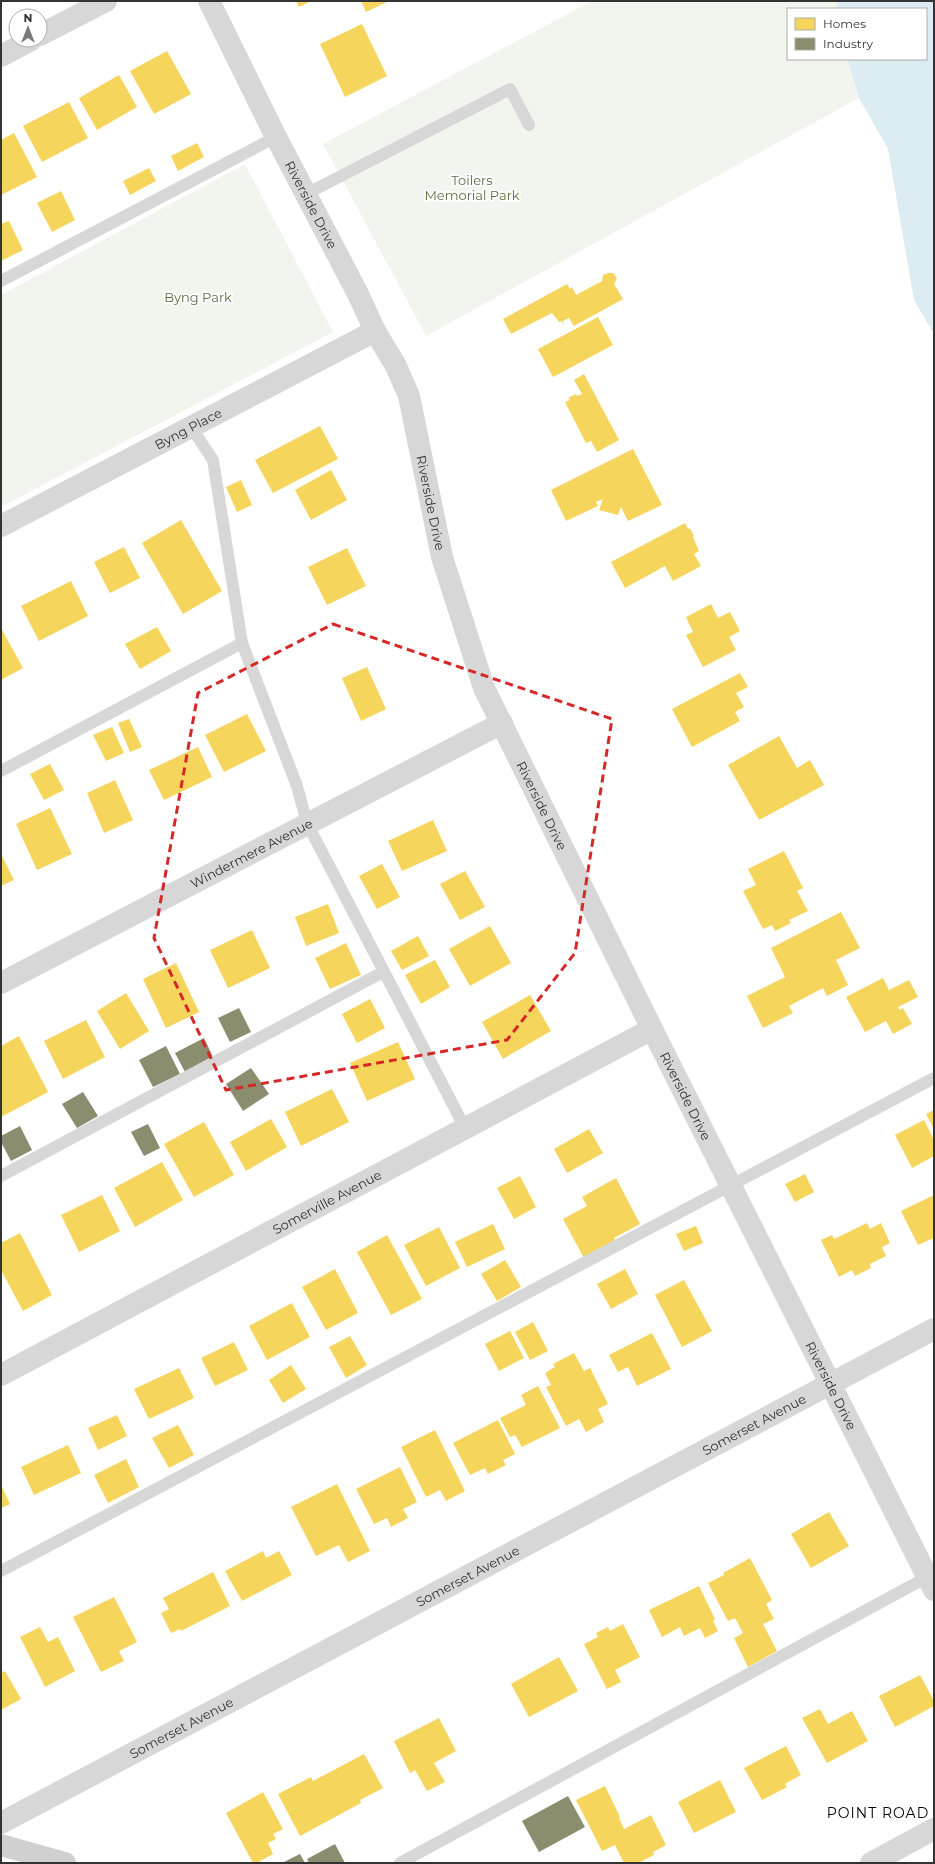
<svg xmlns="http://www.w3.org/2000/svg" width="935" height="1864" viewBox="0 0 935 1864" font-family="Montserrat,sans-serif">
<style>
.green{fill:#f1f5ed}
.water{fill:#ddebf3}
.homes{fill:#f6d55c}
.industry{fill:#8c8c6e}
.lines{fill:none;stroke-linecap:round;stroke-linejoin:round}
.lane{stroke:#d7d7d7;stroke-width:12}
.street{stroke:#d7d7d7;stroke-width:22}
.secondary{stroke:#d0d0d0;stroke-width:22}
.marked{fill:none;stroke:#d62828;stroke-width:3;stroke-dasharray:8 5;stroke-linejoin:round}
.labels{text-anchor:middle;stroke-width:4;stroke-linejoin:round;paint-order:stroke}
.park-label{font-size:13px;fill:#56703f;stroke:#fff}
.street-label{font-size:13px;fill:#333;stroke:#fff}
.neighbourhood-label{font-size:14px;letter-spacing:1px;fill:#000;stroke:#fff}
</style>
<rect width="100%" height="100%" fill="#fff"/>
<g class="green">
<path d="M592 1H838L837 9H788V59H847L859 98 426 336 323 144Z"/>
<path d="M245 164 333 332 1 507V295Z"/>
</g>
<path class="water" d="M837 1H934V334L914 300 888 149 859 98 847 59H926V9H837Z"/>
<g class="homes">
<path d="M296 1H311L299 7Z"/>
<path d="M361 1H389L366 12Z"/>
<path d="M362 24 387 76 345 97 320 44Z"/>
<path d="M167 51 191 94 154 114 130 71Z"/>
<path d="M119 75 137 107 97 130 79 98Z"/>
<path d="M69 102 88 138 42 162 23 126Z"/>
<path d="M14 133 37 177 1 195V140Z"/>
<path d="M197 143 204 157 178 171 171 156Z"/>
<path d="M149 168 156 181 130 195 123 181Z"/>
<path d="M61 191 75 220 52 232 37 203Z"/>
<path d="M9 221 23 250 1 261V224Z"/>
<path d="M608 273H613L617 278 614 284 623 299 574 326 569 318 563 321 564 325 561 321 559 322 552 313 511 334 503 319 567 284 570 289 572 287 576 295 602 281 603 275Z"/>
<path d="M598 317 613 345 553 377 538 349Z"/>
<path d="M584 374 619 440 597 452 591 441 586 443 565 402 570 400 568 398 576 394 577 396 582 394 574 380Z"/>
<path d="M320 426 338 459 273 493 255 460Z"/>
<path d="M633 449 662 505 628 521 621 507 618 515 599 510 603 499 596 502 598 506 566 521 551 490Z"/>
<path d="M331 470 347 500 311 520 295 490Z"/>
<path d="M241 480 252 505 237 512 226 487Z"/>
<path d="M181 520 222 591 183 614 142 543Z"/>
<path d="M685 523 688 529 690 528 694 536 693 537 699 551 694 554 701 566 673 581 665 566 625 588 611 562Z"/>
<path d="M124 547 140 578 110 593 94 562Z"/>
<path d="M347 548 366 586 327 605 308 567Z"/>
<path d="M71 581 88 616 39 641 21 606Z"/>
<path d="M711 604 718 618 730 612 740 631 729 637 736 650 703 667 686 635 693 632 686 617Z"/>
<path d="M157 627 171 651 140 669 125 644Z"/>
<path d="M1 628 23 668 1 680Z"/>
<path d="M367 667 386 709 361 721 342 678Z"/>
<path d="M740 673 748 687 736 693 744 707 735 712 740 721 692 747 672 709Z"/>
<path d="M247 714 266 751 224 772 205 735Z"/>
<path d="M129 719 142 747 130 752 118 723Z"/>
<path d="M112 727 124 753 106 761 93 735Z"/>
<path d="M779 736 797 768 810 760 824 785 759 820 728 765Z"/>
<path d="M198 747 212 777 164 800 149 770Z"/>
<path d="M50 764 64 790 44 800 30 774Z"/>
<path d="M115 780 133 820 104 833 87 793Z"/>
<path d="M50 808 72 854 37 870 16 824Z"/>
<path d="M433 820 447 851 402 871 388 841Z"/>
<path d="M784 851 803 888 797 891 808 911 789 920 791 923 775 931 772 925 763 929 743 891 756 885 748 869Z"/>
<path d="M1 854 14 880 1 886Z"/>
<path d="M382 864 400 897 377 909 359 876Z"/>
<path d="M465 871 485 907 460 920 440 884Z"/>
<path d="M328 904 339 933 306 946 295 917Z"/>
<path d="M841 912 860 948 836 960 848 985 827 996 823 988 789 1006 793 1013 763 1028 747 996 785 977 771 948Z"/>
<path d="M490 926 511 963 470 986 449 949Z"/>
<path d="M252 930 270 968 228 988 210 950Z"/>
<path d="M418 936 429 956 402 970 391 951Z"/>
<path d="M346 943 361 975 330 989 315 958Z"/>
<path d="M435 960 450 987 421 1004 405 975Z"/>
<path d="M176 963 199 1012 166 1028 143 979Z"/>
<path d="M883 978 889 990 909 980 918 997 898 1007 900 1010 903 1008 912 1024 893 1034 886 1021 865 1032 846 997Z"/>
<path d="M126 993 149 1031 120 1049 97 1011Z"/>
<path d="M530 995 551 1031 503 1059 482 1022Z"/>
<path d="M370 999 385 1028 357 1043 342 1014Z"/>
<path d="M86 1020 105 1057 63 1079 44 1041Z"/>
<path d="M19 1036 48 1092 1 1117V1046Z"/>
<path d="M398 1042 415 1079 367 1101 350 1063Z"/>
<path d="M332 1089 349 1122 301 1146 285 1112Z"/>
<path d="M934 1110V1129L926 1114Z"/>
<path d="M271 1119 287 1147 246 1171 230 1142Z"/>
<path d="M924 1120 934 1140V1156L912 1168 895 1135Z"/>
<path d="M204 1122 234 1175 194 1197 164 1144Z"/>
<path d="M589 1129 603 1153 567 1173 554 1149Z"/>
<path d="M162 1162 183 1200 135 1227 114 1188Z"/>
<path d="M805 1174 814 1192 795 1202 785 1184Z"/>
<path d="M520 1176 536 1207 514 1219 497 1188Z"/>
<path d="M616 1178 640 1224 614 1238 617 1243 585 1260 563 1219 587 1206 582 1197Z"/>
<path d="M102 1195 120 1231 79 1252 61 1215Z"/>
<path d="M934 1195V1238L918 1245 901 1211Z"/>
<path d="M867 1223 870 1229 881 1223 890 1243 882 1247 886 1256 870 1264 871 1268 855 1276 852 1270 839 1277 821 1240 832 1235 834 1239Z"/>
<path d="M493 1224 505 1249 467 1267 455 1242Z"/>
<path d="M696 1226 703 1243 684 1251 676 1234Z"/>
<path d="M439 1227 460 1268 426 1286 404 1245Z"/>
<path d="M20 1233 52 1295 23 1311 1 1270V1243Z"/>
<path d="M387 1235 422 1299 391 1315 357 1252Z"/>
<path d="M505 1260 521 1287 497 1301 481 1274Z"/>
<path d="M335 1269 358 1313 326 1330 302 1287Z"/>
<path d="M625 1269 638 1294 611 1309 597 1284Z"/>
<path d="M684 1280 712 1331 682 1347 655 1295Z"/>
<path d="M292 1303 310 1337 267 1360 249 1326Z"/>
<path d="M533 1322 548 1351 530 1360 515 1332Z"/>
<path d="M510 1331 524 1358 499 1371 485 1344Z"/>
<path d="M652 1333 671 1369 637 1386 628 1367 618 1372 609 1355Z"/>
<path d="M350 1336 367 1365 346 1378 329 1347Z"/>
<path d="M234 1342 248 1370 215 1386 201 1358Z"/>
<path d="M574 1353 584 1371 590 1368 608 1404 598 1409 604 1422 586 1432 579 1419 566 1426 546 1387 551 1385 545 1373 555 1367 553 1364Z"/>
<path d="M291 1365 306 1389 283 1403 269 1380Z"/>
<path d="M179 1368 194 1398 149 1419 134 1389Z"/>
<path d="M538 1386 560 1428 522 1447 515 1435 510 1437 500 1418 526 1405 521 1395Z"/>
<path d="M117 1415 127 1436 98 1450 88 1428Z"/>
<path d="M498 1420 515 1454 503 1460 506 1465 488 1474 485 1468 470 1475 453 1443Z"/>
<path d="M178 1425 194 1455 169 1468 152 1438Z"/>
<path d="M435 1430 465 1491 446 1501 440 1490 426 1497 401 1447Z"/>
<path d="M68 1445 81 1473 34 1495 21 1467Z"/>
<path d="M126 1459 139 1487 108 1503 94 1475Z"/>
<path d="M400 1467 417 1502 403 1509 408 1518 391 1527 387 1518 374 1524 356 1489Z"/>
<path d="M337 1484 370 1551 348 1562 339 1545 316 1556 291 1507Z"/>
<path d="M1 1485 10 1504 1 1508Z"/>
<path d="M829 1512 849 1546 811 1568 791 1534Z"/>
<path d="M263 1551 266 1558 279 1551 292 1575 242 1601 225 1571Z"/>
<path d="M750 1558 772 1600 766 1604 774 1619 763 1624 777 1651 748 1667 734 1638 743 1633 735 1618 728 1621 708 1583 724 1575 723 1573Z"/>
<path d="M213 1572 230 1606 181 1631 180 1629 171 1633 161 1613 169 1609 163 1598Z"/>
<path d="M699 1586 715 1619 713 1621 718 1631 705 1638 700 1628 684 1636 680 1627 662 1637 649 1610Z"/>
<path d="M114 1597 137 1642 119 1651 124 1661 101 1672 73 1617Z"/>
<path d="M623 1624 640 1657 615 1670 621 1682 607 1689 584 1644 598 1637 596 1633 608 1627 610 1631Z"/>
<path d="M40 1627 48 1642 58 1637 75 1671 45 1687 20 1637Z"/>
<path d="M559 1657 578 1691 529 1717 511 1684Z"/>
<path d="M5 1671 21 1699 1 1710V1673Z"/>
<path d="M920 1675 934 1701V1706L895 1727 879 1696Z"/>
<path d="M820 1709 828 1724 852 1711 868 1741 827 1763 802 1718Z"/>
<path d="M439 1718 456 1751 434 1763 445 1782 427 1791 415 1770 410 1773 394 1741Z"/>
<path d="M786 1746 801 1775 785 1784 787 1787 762 1800 744 1768Z"/>
<path d="M364 1754 383 1788 360 1800 361 1803 300 1836 278 1794 311 1777 313 1781Z"/>
<path d="M720 1780 736 1812 694 1833 678 1802Z"/>
<path d="M605 1786 620 1817 619 1818 624 1829 651 1815 666 1845 653 1852 654 1855 638 1863H624L615 1845 602 1851 576 1800Z"/>
<path d="M263 1792 283 1829 273 1834 276 1839 268 1843 273 1854 257 1863H253L226 1813Z"/>
</g>
<g class="industry">
<path d="M239 1008 251 1032 230 1042 218 1018Z"/>
<path d="M204 1038 213 1057 185 1072 175 1053Z"/>
<path d="M166 1046 180 1074 153 1087 139 1060Z"/>
<path d="M251 1068 269 1094 243 1111 226 1084Z"/>
<path d="M83 1092 98 1116 77 1128 62 1104Z"/>
<path d="M148 1124 160 1148 144 1156 131 1132Z"/>
<path d="M20 1126 32 1150 11 1161 1 1142V1136Z"/>
<path d="M568 1796 585 1827 539 1852 522 1821Z"/>
<path d="M335 1844 345 1863H309L307 1859Z"/>
<path d="M300 1854 305 1863H282Z"/>
</g>
<g class="lines">
<g class="lane">
<path d="M306 194 510 89 529 125"/>
<path d="M1 281 276 137"/>
<path d="M191 427 213 460 242 643 297 786 307 823 465 1128"/>
<path d="M1 771 242 643"/>
<path d="M1 1176 383 972"/>
<path d="M1 1571 934 1078"/>
<path d="M400 1863 931 1575"/>
</g>
<g class="street">
<path id="s1" d="M209 1 276 137 358 294 375 331 396 366 409 396 442 557 484 688 652 1029 934 1590"/>
<path d="M40 35 106 1"/>
<path d="M1 56 31 40"/>
<path id="s2" d="M1 526 375 331"/>
<path id="s3" d="M1 983 502 723"/>
<path id="s4" d="M1 1375 652 1029"/>
<path id="s5" d="M1 1823 934 1329"/>
<path d="M871 1863 934 1829"/>
</g>
<path class="secondary" d="M1 1845 65 1863"/>
</g>
<path class="marked" d="M333 624 612 719 575 953 507 1040 226 1090 154 938 198 693Z"/>
<g class="labels">
<g class="park-label">
<text x="472" y="185">Toilers<tspan x="472" dy="15">Memorial Park</tspan></text>
<text x="198" y="302">Byng Park</text>
</g>
<g class="street-label">
<text dy="5" stroke="none"><textPath href="#s1" startOffset="228">Riverside Drive</textPath></text>
<text dy="5" stroke="none"><textPath href="#s2" startOffset="211">Byng Place</textPath></text>
<text dy="5" stroke="none"><textPath href="#s1" startOffset="552">Riverside Drive</textPath></text>
<text dy="5" stroke="none"><textPath href="#s1" startOffset="876">Riverside Drive</textPath></text>
<text dy="5" stroke="none"><textPath href="#s3" startOffset="282">Windermere Avenue</textPath></text>
<text dy="5" stroke="none"><textPath href="#s1" startOffset="1200">Riverside Drive</textPath></text>
<text dy="5" stroke="none"><textPath href="#s4" startOffset="369">Somerville Avenue</textPath></text>
<text dy="5" stroke="none"><textPath href="#s1" startOffset="1524">Riverside Drive</textPath></text>
<text dy="5" stroke="none"><textPath href="#s5" startOffset="852">Somerset Avenue</textPath></text>
<text dy="5" stroke="none"><textPath href="#s5" startOffset="528">Somerset Avenue</textPath></text>
<text dy="5" stroke="none"><textPath href="#s5" startOffset="204">Somerset Avenue</textPath></text>
</g>
<g class="neighbourhood-label">
<text x="878" y="1818">POINT ROAD</text>
</g>
</g>
<rect width="935" height="1864" fill="none" stroke="#333333" stroke-width="4"/>
<rect x="787" y="8" width="140" height="52" fill="#ffffff" stroke="#adadad"/>
<rect x="795" y="18" width="20" height="12" fill="#f6d55c" stroke="#adadad"/>
<text x="823" y="28" font-size="12" fill="#333333">Homes</text>
<rect x="795" y="38" width="20" height="12" fill="#8c8c6e" stroke="#adadad"/>
<text x="823" y="48" font-size="12" fill="#333333">Industry</text>
<g transform="translate(28 28)"><circle r="19" fill="#ffffff" stroke="#adadad"/>
<path d="M0-3L7 15L0 10L-7 15Z" fill="#7a7a7a"/>
<text y="-6" font-size="11" font-weight="bold" text-anchor="middle" fill="#333333">N</text>
</g>
</svg>
